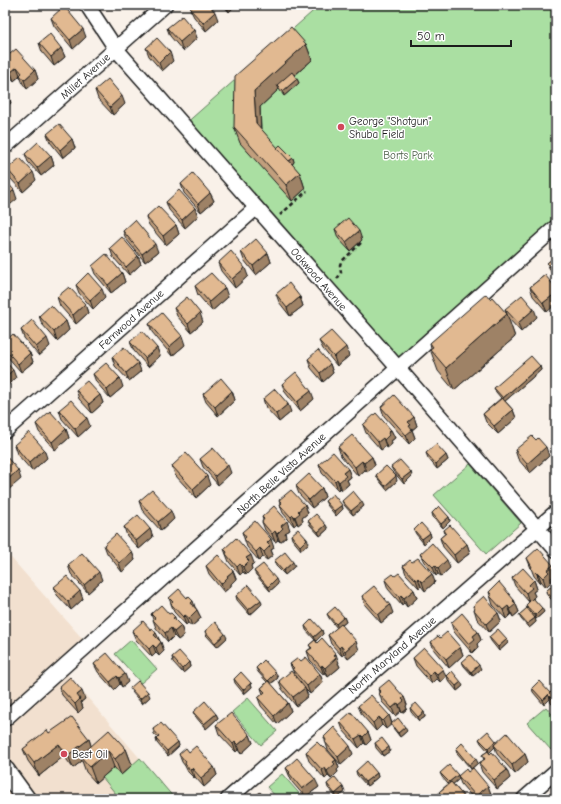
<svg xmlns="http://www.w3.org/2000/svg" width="561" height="804" viewBox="0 0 561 804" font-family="'Comic Neue',sans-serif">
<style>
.built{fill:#f2e0cf}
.green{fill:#aadfa2;stroke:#637e5f}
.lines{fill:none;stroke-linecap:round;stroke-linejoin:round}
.minor-casing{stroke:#1c1c1c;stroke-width:17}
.major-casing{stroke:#1c1c1c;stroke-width:21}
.path{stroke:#1c1c1c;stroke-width:2.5;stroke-dasharray:4 3;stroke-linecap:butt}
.minor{stroke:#fff;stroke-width:14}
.major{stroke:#fff;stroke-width:18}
.wall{fill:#c29f7d;stroke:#1c1c1c}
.shaded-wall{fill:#9e8266;stroke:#1c1c1c}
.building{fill:#e1b991;stroke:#1c1c1c}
.poi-dot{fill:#d1495b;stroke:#fff;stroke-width:1.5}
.labels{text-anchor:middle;stroke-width:3;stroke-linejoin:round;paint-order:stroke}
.street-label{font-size:11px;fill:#1c1c1c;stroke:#fff}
.poi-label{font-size:11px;fill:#1c1c1c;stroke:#fff;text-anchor:start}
.park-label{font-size:11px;fill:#4e604b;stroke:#fff}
</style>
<rect width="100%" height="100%" fill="#f9f1e9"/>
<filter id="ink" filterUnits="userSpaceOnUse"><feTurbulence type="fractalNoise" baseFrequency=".025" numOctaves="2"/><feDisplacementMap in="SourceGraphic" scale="8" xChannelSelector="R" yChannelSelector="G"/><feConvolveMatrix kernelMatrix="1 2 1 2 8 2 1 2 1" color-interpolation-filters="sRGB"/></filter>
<g filter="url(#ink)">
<path class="built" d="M5 551 88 645 62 668 175 799H5Z"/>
<g class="green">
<path d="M320 5H556V227L398 368 184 125Z"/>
<path d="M470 464 521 523 486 554 434 495Z"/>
<path d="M131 640 157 669 141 683 115 654Z"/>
<path d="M248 698 277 731 261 745 232 712Z"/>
<path d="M546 707 556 719V746L551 750 527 723Z"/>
<path d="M140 758 175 799H120L102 777 114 767 121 775Z"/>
<path d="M282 774 304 799H278L267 787Z"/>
</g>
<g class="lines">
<g class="minor-casing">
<g id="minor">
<path d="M87 5 116 49 398 368 556 550"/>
<path d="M5 147 165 5"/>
<path d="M5 431 256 208"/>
<path d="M5 719 556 227"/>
<path d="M228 799 556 512"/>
<path d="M524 799 556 771"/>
</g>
</g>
<g class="major-casing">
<path id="major" d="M5 770 26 799"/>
</g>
<g class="path">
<path d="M280 215 307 191"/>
<path d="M337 279 341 273 340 265 341 262 363 241"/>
</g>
<use href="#minor" class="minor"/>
<use href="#major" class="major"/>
</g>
<g class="wall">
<path d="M223 5H236L229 12Z"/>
<path d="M190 9 218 20 206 31 194 17Z"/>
<path d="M51 18 86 37 73 49 54 26Z"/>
<path d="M167 28 194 30 197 38 183 51 170 36Z"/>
<path d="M39 43 61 48 65 57 54 66 42 52Z"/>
<path d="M306 44 312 60 294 76 297 79 299 83 284 96 279 89 260 107 261 129 277 148 293 158 294 162 292 165 300 173 305 189 292 201 240 143 234 127Z"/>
<path d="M146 48 173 61 162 71 149 56Z"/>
<path d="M5 58 35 70 38 79 27 89 23 84 20 76 14 81 5 70Z"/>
<path d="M95 90 125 104 113 115 98 99Z"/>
<path d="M47 134 72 139 75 148 63 158 50 142Z"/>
<path d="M25 154 51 156 54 165 41 176 28 162Z"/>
<path d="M7 169 36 180 23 192 10 178Z"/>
<path d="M181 184 210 193 214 201 201 212 184 193Z"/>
<path d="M166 202 195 208 198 216 185 228 169 210Z"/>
<path d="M146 217 176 225 179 234 166 245 149 225Z"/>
<path d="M335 229 362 240 350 251 338 238Z"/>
<path d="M123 231 158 252 145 262 126 239Z"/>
<path d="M110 248 138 256 141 264 129 275 113 257Z"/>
<path d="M241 252 268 253 271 262 256 275 244 260Z"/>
<path d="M556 256V278L551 272 547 263Z"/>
<path d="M218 263 248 276 235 288 221 271Z"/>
<path d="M92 266 122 273 125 282 111 293 95 274Z"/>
<path d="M545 275 547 312 533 296 530 287Z"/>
<path d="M76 285 105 297 93 309 79 293Z"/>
<path d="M195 286 228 297 212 311 198 295Z"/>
<path d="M276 294 300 297 303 306 290 316 279 302Z"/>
<path d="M57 297 85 304 88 313 76 324 60 306Z"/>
<path d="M490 299 507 314 505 309 537 317 521 332 508 318 515 337 454 390 438 371 430 349 431 348 430 343Z"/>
<path d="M174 308 203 322 191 332 177 316Z"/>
<path d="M39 316 66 321 69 330 57 341 42 324Z"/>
<path d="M149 324 185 345 172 356 152 332Z"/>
<path d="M21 330 50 346 39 356 24 338Z"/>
<path d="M5 341 30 353 33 362 21 372 5 354Z"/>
<path d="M319 341 349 356 337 366 323 349Z"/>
<path d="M130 342 157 348 160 356 148 367 134 351Z"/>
<path d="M112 357 141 371 129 381 115 366Z"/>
<path d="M308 359 330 364 333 373 323 382 311 368Z"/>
<path d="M540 366 541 370 505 401 513 410 516 418 498 434 486 422 483 414 501 398 496 392 494 388Z"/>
<path d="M93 374 123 387 110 398 96 382Z"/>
<path d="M282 384 314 399 300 411 285 392Z"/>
<path d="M76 390 100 395 103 403 92 413 79 399Z"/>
<path d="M232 391 235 400 218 416 206 402 203 394Z"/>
<path d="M263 399 291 412 279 422 266 408Z"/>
<path d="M381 407 414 417 417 426 412 430 415 438 409 444 384 416Z"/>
<path d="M59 410 90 426 78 437 62 419Z"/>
<path d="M36 424 66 429 69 438 55 450 39 432Z"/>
<path d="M363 425 391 430 395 438 391 441 392 444 387 448 386 446 381 450 366 433Z"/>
<path d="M556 436V448L553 444 551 440Z"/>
<path d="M14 445 47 458 32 471 17 454Z"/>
<path d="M338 447 372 457 375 465 367 472 365 470 358 476 341 456Z"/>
<path d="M515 450 549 456 530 473 518 459Z"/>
<path d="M426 453 446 455 448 460 437 469 428 458Z"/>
<path d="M200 459 231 473 218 485 203 467Z"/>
<path d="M319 464 348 469 351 477 347 480 349 484 342 490 340 488 338 490 322 473Z"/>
<path d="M172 466 210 485 196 498 175 475Z"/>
<path d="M391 467 411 472 412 476 404 484 393 471Z"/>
<path d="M376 475 397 481 387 490 378 479Z"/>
<path d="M296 486 322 488 325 497 312 508 299 494Z"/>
<path d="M279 500 305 505 308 513 302 518 303 521 298 525 297 523 294 526 283 513 280 505 281 504Z"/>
<path d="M139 501 174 519 161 531 142 510Z"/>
<path d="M325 501 342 505 343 509 336 516 327 505Z"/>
<path d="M342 501 364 506 353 515 344 505Z"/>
<path d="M432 513 449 517 450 521 443 528 433 517Z"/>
<path d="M262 517 290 530 285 533 286 537 280 542 278 540 275 542 265 530 262 522 263 520Z"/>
<path d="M308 521 328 529 320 536 310 525Z"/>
<path d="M124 527 150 529 153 537 139 549 127 536Z"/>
<path d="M414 530 430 533 431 537 424 544 416 534Z"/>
<path d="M444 530 467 544 470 553 457 563 443 547 440 538 445 534Z"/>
<path d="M242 532 274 548 271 550 273 555 267 560 263 557 259 561 247 547Z"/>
<path d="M291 535 309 543 301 550 292 539Z"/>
<path d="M104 545 132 552 135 560 122 572 107 553Z"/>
<path d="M224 549 254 563 251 566 252 569 246 575 243 572 240 575 229 562Z"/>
<path d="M420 554 450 568 441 576 438 574 436 576 424 562Z"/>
<path d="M527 558 556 573 551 578 552 581 546 587 541 581 540 583 534 576Z"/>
<path d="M274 561 295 566 285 575 276 566Z"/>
<path d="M412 562 435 582 425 591 421 586 419 588 406 574 403 566Z"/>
<path d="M68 565 102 580 88 593 71 574Z"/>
<path d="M206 566 233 571 236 579 231 584V586L224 592 209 574Z"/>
<path d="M254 571 278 584 270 591 256 575Z"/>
<path d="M512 578 534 580 537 589 533 592 535 596 533 598 544 612 536 619 533 616 535 618 536 622 529 628 521 619 519 615 527 609 526 605 529 602 515 586Z"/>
<path d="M385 580 414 590 417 598 407 607 404 603 402 605 388 589Z"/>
<path d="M553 585 556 604 547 595 546 591Z"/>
<path d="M54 587 80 591 83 599 71 610 57 595Z"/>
<path d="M489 592 514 600 519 612 513 617 511 614 506 619 493 605Z"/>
<path d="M236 596 262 604 250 615 237 600Z"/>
<path d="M362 596 393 613 381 623 365 605Z"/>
<path d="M169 598 195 607 197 610 201 618 192 626 188 623 186 625 174 612Z"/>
<path d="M473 606 498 613 501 621 489 632 477 619Z"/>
<path d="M151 614H169L175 617 176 622 181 626 184 635 178 640 174 636 168 642 156 628Z"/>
<path d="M327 614 344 617 346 622 342 625 359 650 348 659 344 654 342 656 331 644 328 635 337 628 329 618Z"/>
<path d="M451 623 478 632 481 640 477 644 478 647 472 653 454 632Z"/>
<path d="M305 626 322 630 323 634 316 641 339 663H338L340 667 328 677 325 673 324 675 310 660 307 651 311 648 309 645 315 640 306 630Z"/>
<path d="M151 630 156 633 164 651 159 656 156 653 152 657 136 640 132 631Z"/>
<path d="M205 631 227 638 217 647 206 635Z"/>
<path d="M489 637 507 639 508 643 499 651 491 641Z"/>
<path d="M440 638 460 647 463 655 449 668 434 650 431 642Z"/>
<path d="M172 657 189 662 190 667 183 673 173 662Z"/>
<path d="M413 658 446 677 440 682 437 679 432 684 416 666Z"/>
<path d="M301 661 320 674 323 682 310 694 305 689 308 696 296 706 282 689 279 681 295 676 290 664Z"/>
<path d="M462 662 481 669 473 676 464 666Z"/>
<path d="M94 664 128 682 122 687 120 684 114 690 98 672Z"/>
<path d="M256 668 278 678 271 684 288 703 291 711 277 724 261 706 258 698 263 694 261 688 267 682 258 672Z"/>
<path d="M447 676 463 686 457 691 448 680Z"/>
<path d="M234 679 251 683 252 687 244 694 235 683Z"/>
<path d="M59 687 85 699 81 702 83 708 78 713 62 695Z"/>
<path d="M130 688 150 697 142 704 132 692Z"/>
<path d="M532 688 550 693 556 689V708L551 703 550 699 544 705 533 692Z"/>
<path d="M378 689 404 697 407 705 406 706 407 709 402 713 401 711 395 716 382 702Z"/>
<path d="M358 706 389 715 392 723 407 731 400 737 393 728 391 724 386 729 382 725 376 731 362 715Z"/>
<path d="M410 708 424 712 425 717 419 721 411 712Z"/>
<path d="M193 712 216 714 218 718 206 729 195 716Z"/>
<path d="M340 722 368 732 371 740 366 745 364 743 359 748 343 730Z"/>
<path d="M216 725 250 735 253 743 241 754 238 750 236 752 219 734Z"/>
<path d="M153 729 178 742 179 746 168 756 157 743 156 739 158 737 154 734Z"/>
<path d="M49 733 89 739 91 746 126 749 132 765 121 775 114 767 96 783 86 772 82 761 73 768 64 756 39 776 28 761 23 749Z"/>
<path d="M324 737 353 754 341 765 328 750Z"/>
<path d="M479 739 497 743 525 754 528 762 515 774 497 754 495 747 489 753 510 778 497 789 482 772 479 763 484 760 482 755 488 751 481 743Z"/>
<path d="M375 743 390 751 383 756 376 748Z"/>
<path d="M323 748 336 760 339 768 337 770 338 772 331 779 328 776 325 779 309 761 306 752Z"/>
<path d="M456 749 478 763 471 769 457 753Z"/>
<path d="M189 752 214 767 217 775 204 787 195 777 194 778 188 772 185 766 182 762 179 754Z"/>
<path d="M286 768 319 787 305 797 292 782Z"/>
<path d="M356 771 377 773 378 777 367 786 357 775Z"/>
<path d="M468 772 488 786 491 794 486 799H474L461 784 458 776Z"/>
<path d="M440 773 458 775 459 779 453 784 466 799H442L439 792 448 784 442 777Z"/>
<path d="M327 784 345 792 337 798 328 788Z"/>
</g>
<g class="shaded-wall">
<path d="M113 5H118L114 8Z"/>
<path d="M226 5H236L229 12Z"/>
<path d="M215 12 218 20 206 31 203 23Z"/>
<path d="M83 29 86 37 73 49 70 40Z"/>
<path d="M194 30 197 38 183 51 180 42Z"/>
<path d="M306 44 312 60 280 88 277 85 279 89 260 107 261 139 256 123 254 91Z"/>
<path d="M61 48 65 57 54 66 51 57Z"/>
<path d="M170 52 173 61 162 71 159 63Z"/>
<path d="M17 67 20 75 14 81 11 72Z"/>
<path d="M35 70 38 79 27 89 24 80Z"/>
<path d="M297 79 299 83 284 96 283 91Z"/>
<path d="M8 95 11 103 5 108V97Z"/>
<path d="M122 96 125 104 113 115 110 107Z"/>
<path d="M72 139 75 148 63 158 60 150Z"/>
<path d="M51 156 54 165 41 176 37 168Z"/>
<path d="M293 158 294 162 287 169 286 164Z"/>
<path d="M33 172 36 180 23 192 20 184Z"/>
<path d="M300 173 305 189 292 201 286 185Z"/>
<path d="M14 190 17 199 5 209V198Z"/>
<path d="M210 193 214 201 201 212 198 204Z"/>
<path d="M195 208 198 216 185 228 182 220Z"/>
<path d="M176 225 179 234 166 245 163 236Z"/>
<path d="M359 231 362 240 350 251 346 242Z"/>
<path d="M155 244 158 252 145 262 142 254Z"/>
<path d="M268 253 271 262 256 275 253 266Z"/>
<path d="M138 256 141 264 129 275 126 267Z"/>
<path d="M245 268 248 276 235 288 232 279Z"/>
<path d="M122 273 125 282 111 293 108 285Z"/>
<path d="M225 288 228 297 212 311 209 302Z"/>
<path d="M102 289 105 297 93 309 90 300Z"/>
<path d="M556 293V304L547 312 543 303Z"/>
<path d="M300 297 303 306 290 316 287 308Z"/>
<path d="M85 304 88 313 76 324 73 315Z"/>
<path d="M534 309 537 317 521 332 518 323Z"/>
<path d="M200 313 203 322 191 332 188 324Z"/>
<path d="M507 314 515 337 454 390 446 368Z"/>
<path d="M66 321 69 330 57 341 54 332Z"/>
<path d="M182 336 185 345 172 356 169 347Z"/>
<path d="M47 338 50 346 39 356 36 347Z"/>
<path d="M346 347 349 356 337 366 334 357Z"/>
<path d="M157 348 160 356 148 367 145 358Z"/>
<path d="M30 353 33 362 21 372 18 364Z"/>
<path d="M138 363 141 371 129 381 126 373Z"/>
<path d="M330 364 333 373 323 382 320 373Z"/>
<path d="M540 366 541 370 504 402 503 398Z"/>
<path d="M13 370 16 378 5 388V377Z"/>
<path d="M120 378 123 387 110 398 107 390Z"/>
<path d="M232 391 235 400 218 416 215 407Z"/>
<path d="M311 391 314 399 300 411 297 402Z"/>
<path d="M100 395 103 403 92 413 89 404Z"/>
<path d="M288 404 291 412 279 422 276 414Z"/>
<path d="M513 410 516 418 498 434 494 426Z"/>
<path d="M414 417 417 426 412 430 415 438 409 444 406 435 409 426 408 422Z"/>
<path d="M87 418 90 426 78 437 75 429Z"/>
<path d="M66 429 69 438 55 450 52 442Z"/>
<path d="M391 430 395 438 391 441 392 444 387 448 384 440 388 433Z"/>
<path d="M383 438 386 446 381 450 378 442Z"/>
<path d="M546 447 549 456 530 473 527 464Z"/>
<path d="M44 449 47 458 32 471 29 463Z"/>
<path d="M446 455 448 460 437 469 436 464Z"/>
<path d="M372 457 375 465 367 472 364 463Z"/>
<path d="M362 461 365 470 358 476 355 467Z"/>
<path d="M228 465 231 473 218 485 215 476Z"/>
<path d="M348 469 351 477 347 480 349 484 342 490 339 482 343 473Z"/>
<path d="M18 470 21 479 7 491 5 484V482Z"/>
<path d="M411 472 412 476 404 484 402 479Z"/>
<path d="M207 476 210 485 196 498 193 489Z"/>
<path d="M396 476 397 481 387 490 385 486Z"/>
<path d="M337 479 340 488 338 490 335 481Z"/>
<path d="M322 488 325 497 312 508 309 500Z"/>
<path d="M362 502 364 506 353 515 351 511Z"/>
<path d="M305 505 308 513 302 518 303 521 298 525 295 517 298 511Z"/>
<path d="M342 505 343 509 336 516 334 511Z"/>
<path d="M171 511 174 519 161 531 158 522Z"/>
<path d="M293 515 297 523 294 526 291 517Z"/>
<path d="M449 517 450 521 443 528 441 524Z"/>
<path d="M287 521 290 530 285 533 286 537 280 542 277 534 281 526Z"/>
<path d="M326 525 328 529 320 536 318 532Z"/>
<path d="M150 529 153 537 139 549 136 541Z"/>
<path d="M275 531 278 540 275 542 272 534Z"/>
<path d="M430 533 431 537 424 544 422 539Z"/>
<path d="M271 539 274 548 271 550 273 555 267 560 264 552 267 543Z"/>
<path d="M307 539 309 543 301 550 300 546Z"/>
<path d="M467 544 470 553 457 563 454 555Z"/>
<path d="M260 548 263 557 259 561 256 552Z"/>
<path d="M132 552 135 560 122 572 119 563Z"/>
<path d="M251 555 254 563 251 566 252 569 246 575 243 567 246 558Z"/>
<path d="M447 560 450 568 441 576 438 568Z"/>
<path d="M293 562 295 566 285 575 283 571Z"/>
<path d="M240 564 243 572 240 575 237 567Z"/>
<path d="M435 565 438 574 436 576 433 567Z"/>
<path d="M553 565 556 573 551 578 552 581 546 587 543 578 547 570Z"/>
<path d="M233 571 236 579 231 584V586L224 592 221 584 227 576Z"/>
<path d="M99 572 102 580 88 593 84 585Z"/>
<path d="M538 573 541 581 540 583 537 574Z"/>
<path d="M432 574 435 582 425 591 422 582Z"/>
<path d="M418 578 421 586 419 588 416 580Z"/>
<path d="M276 579 278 584 270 591 268 587Z"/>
<path d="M5 580 8 589 5 591Z"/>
<path d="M534 580 537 589 533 592 535 596 529 602 526 593 529 585Z"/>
<path d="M414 590 417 598 407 607 404 598Z"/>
<path d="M80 591 83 599 71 610 68 602Z"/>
<path d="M401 595 404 603 402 605 399 597Z"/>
<path d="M556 598V604L554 600Z"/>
<path d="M261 600 262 604 250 615 248 610Z"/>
<path d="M514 600 519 612 513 617 510 609 513 601Z"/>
<path d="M193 601 196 610 191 603Z"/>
<path d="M390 605 393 613 381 623 378 615Z"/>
<path d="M508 606 511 614 506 619 503 610Z"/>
<path d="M542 608 544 612 536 619 535 615Z"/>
<path d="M197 610 201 618 192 626 189 618Z"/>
<path d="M498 613 501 621 489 632 486 624Z"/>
<path d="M185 615 188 623 186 625 183 617Z"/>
<path d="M344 617 346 622 338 628 336 624Z"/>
<path d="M535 618 536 622 529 628 527 624Z"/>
<path d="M181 626 184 635 178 640 174 632Z"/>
<path d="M171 628 174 636 168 642 165 633Z"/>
<path d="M322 630 323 634 316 641 314 637Z"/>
<path d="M478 632 481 640 477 644 478 647 472 653 469 644 473 636Z"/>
<path d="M156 633 160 641 154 635Z"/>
<path d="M225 634 227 638 217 647 215 643Z"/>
<path d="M507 639 508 643 499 651 498 647Z"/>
<path d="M356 641 359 650 348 659 345 651Z"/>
<path d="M161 642 164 651 159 656 156 648Z"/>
<path d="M153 645 156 653 152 657 149 649Z"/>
<path d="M341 646 344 654 342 656 339 648Z"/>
<path d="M460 647 463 655 449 668 446 659Z"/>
<path d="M336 654 339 663H338L340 667 328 677 325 668Z"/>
<path d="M189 662 190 667 183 673 182 669Z"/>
<path d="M322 665 325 673 324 675 321 667Z"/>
<path d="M479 665 481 669 473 676 471 672Z"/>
<path d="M443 669 446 677 440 682 437 674Z"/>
<path d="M434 671 437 679 432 684 429 676Z"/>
<path d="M276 673 278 678 269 685 268 681Z"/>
<path d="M125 674 128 682 122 687 119 678Z"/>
<path d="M320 674 323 682 310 694 307 686Z"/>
<path d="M117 676 120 684 114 690 110 682Z"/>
<path d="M461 682 463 686 457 691 456 686Z"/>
<path d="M251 683 252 687 244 694 243 690Z"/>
<path d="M305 688 308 696 296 706 293 697Z"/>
<path d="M82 691 85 699 81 702 83 708 78 713 75 704 77 695Z"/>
<path d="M148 692 150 697 142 704 140 699Z"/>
<path d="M549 695 550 699 544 705 543 700Z"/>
<path d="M404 697 407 705 406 706 407 709 402 713 399 705 402 699Z"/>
<path d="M288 703 291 711 277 724 274 716Z"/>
<path d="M398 703 401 711 395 716 392 708Z"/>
<path d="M424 712 425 717 419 721 418 717Z"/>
<path d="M216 714 218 718 206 729 204 724Z"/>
<path d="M389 715 392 724 386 729 383 721Z"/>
<path d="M379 717 382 725 376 731 373 723Z"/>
<path d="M405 727 407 731 400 737 398 733Z"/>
<path d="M368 732 371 740 366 745 363 737Z"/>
<path d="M250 735 253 743 241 754 238 745Z"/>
<path d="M361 735 364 743 359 748 355 739Z"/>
<path d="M89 739 93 752 80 756 82 761 73 768 68 755Z"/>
<path d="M496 741 498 745H494L495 747 489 753 488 748Z"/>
<path d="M178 742 179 746 168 756 167 751Z"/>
<path d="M235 742 238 750 236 752 233 744Z"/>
<path d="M59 744 64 756 39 776 34 763Z"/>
<path d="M350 746 353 754 341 765 338 757Z"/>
<path d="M389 747 390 751 383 756 382 752Z"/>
<path d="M126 749 132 765 121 775 115 759Z"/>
<path d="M108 751 114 767 96 783 90 767Z"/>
<path d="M525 754 528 762 515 774 512 765Z"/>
<path d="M476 759 478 763 471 769 469 765Z"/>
<path d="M336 760 339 768 337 770 338 772 331 779 327 771 333 762Z"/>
<path d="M214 767 217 775 204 787 201 778Z"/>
<path d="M192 768 195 777 194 778 190 770Z"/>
<path d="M325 768 328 776 325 779 322 770Z"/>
<path d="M507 770 510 778 497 789 494 780Z"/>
<path d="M377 773 378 777 367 786 365 782Z"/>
<path d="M458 775 459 779 450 787 449 782Z"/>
<path d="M315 779 319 787 305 797 302 789Z"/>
<path d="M488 786 491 794 486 799H477L476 796Z"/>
<path d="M343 787 345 792 337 798 335 794Z"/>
</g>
<g class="building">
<path d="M194 5H209L215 12 203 23 190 9Z"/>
<path d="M64 6 83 29 70 40 51 18Z"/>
<path d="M182 16 194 30 180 42 167 28Z"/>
<path d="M291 27 306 44 254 91 256 123 300 173 286 185 234 127 235 76Z"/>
<path d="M50 34 61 48 51 57 39 43Z"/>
<path d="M157 38 170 52 159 63 146 48Z"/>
<path d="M16 49 35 70 24 80 20 75 22 73 17 67 11 72 5 65V58Z"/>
<path d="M292 72 297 79 283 91 277 85Z"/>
<path d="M108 79 122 96 110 107 95 90Z"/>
<path d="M5 91 8 95 5 97Z"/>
<path d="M59 124 72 139 60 150 47 134Z"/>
<path d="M38 142 51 156 37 168 25 154Z"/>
<path d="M280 145 293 158 289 161 277 148Z"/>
<path d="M20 158 33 172 20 184 7 169Z"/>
<path d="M193 173 210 193 198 204 181 184Z"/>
<path d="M5 180 14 190 5 198Z"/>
<path d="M179 190 195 208 182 220 166 202Z"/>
<path d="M158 206 176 225 163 236 146 217Z"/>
<path d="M348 218 359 231 346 242 335 229Z"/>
<path d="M135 220 155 244 142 254 123 231Z"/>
<path d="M122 237 138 256 126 267 110 248Z"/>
<path d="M256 239 268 253 253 266 241 252Z"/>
<path d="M231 251 245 268 232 279 218 263Z"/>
<path d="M106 254 122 273 108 285 92 266Z"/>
<path d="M556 256V273L547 263Z"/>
<path d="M88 273 102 289 90 300 76 285Z"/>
<path d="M211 273 225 288 209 302 195 286Z"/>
<path d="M545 275 556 288V293L543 303 530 287Z"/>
<path d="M289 283 300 297 287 308 276 294Z"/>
<path d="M69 287 85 304 73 315 57 297Z"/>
<path d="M486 294 490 299 492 297 507 314 446 368 430 349 433 347 430 343Z"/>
<path d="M522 295 534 309 518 323 505 309Z"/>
<path d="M187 297 200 313 188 324 174 308Z"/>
<path d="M51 305 66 321 54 332 39 316Z"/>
<path d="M162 313 182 336 169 347 149 324Z"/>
<path d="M32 320 47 338 36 347 21 330Z"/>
<path d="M142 331 157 348 145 358 130 342Z"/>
<path d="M331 331 346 347 334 357 319 341Z"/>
<path d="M13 334 30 353 18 364 5 349V341Z"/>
<path d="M124 347 138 363 126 373 112 357Z"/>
<path d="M318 350 330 364 320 373 308 359Z"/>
<path d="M531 356 540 366 503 398 494 388Z"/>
<path d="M5 361 13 370 5 377Z"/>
<path d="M106 363 120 378 107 390 93 374Z"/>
<path d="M296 372 311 391 297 402 282 384Z"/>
<path d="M221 378 232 391 215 407 203 394Z"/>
<path d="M87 381 100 395 89 404 76 390Z"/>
<path d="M275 389 288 404 276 414 263 399Z"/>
<path d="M394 395 414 417 408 422 411 425 409 426 412 430 406 435 381 407Z"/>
<path d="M502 398 513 410 494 426 483 414Z"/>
<path d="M71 400 87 418 75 429 59 410Z"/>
<path d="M50 411 66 429 52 442 36 424Z"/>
<path d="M376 413 391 430 388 433 389 435 384 440 383 438 378 442 363 425Z"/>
<path d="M29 432 44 449 29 463 14 445Z"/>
<path d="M352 435 372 457 364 463 362 461 355 467 338 447Z"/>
<path d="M532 436 536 440 538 438 546 447 527 464 515 450Z"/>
<path d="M556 436V445L551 440Z"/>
<path d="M436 444 446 455 436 464 426 453Z"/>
<path d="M213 448 228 465 215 476 200 459Z"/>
<path d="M333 452 348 469 343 473 346 476 339 482 337 479 335 481 319 464Z"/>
<path d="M186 453 207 476 193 489 172 466Z"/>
<path d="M5 455 18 470 5 482Z"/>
<path d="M400 460 411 472 402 479 391 467Z"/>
<path d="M386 466 396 476 385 486 376 475Z"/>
<path d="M309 474 322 488 309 500 296 486Z"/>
<path d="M152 490 171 511 158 522 139 501Z"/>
<path d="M291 490 305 505 298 511 300 513 295 517 293 515 291 517 280 505 282 503 279 500Z"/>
<path d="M353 491 362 502 351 511 342 501Z"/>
<path d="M333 494 342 505 334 511 325 501Z"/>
<path d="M274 506 287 521 281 526 283 528 277 534 275 531 272 534 262 522 264 519 262 517Z"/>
<path d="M439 506 449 517 441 524 432 513Z"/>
<path d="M316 514 326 525 318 532 308 521Z"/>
<path d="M138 515 150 529 136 541 124 527Z"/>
<path d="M255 521 271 539 267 543 270 546 264 552 260 548 256 552 244 539 246 537 242 532Z"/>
<path d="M421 523 430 533 422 539 414 530Z"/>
<path d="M450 525 467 544 454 555 440 538 446 533 444 530Z"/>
<path d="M298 529 307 539 300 546 291 535Z"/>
<path d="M116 534 132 552 119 563 104 545Z"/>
<path d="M236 538 251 555 246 558 249 561 243 567 240 564 237 567 226 554 227 552 224 549Z"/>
<path d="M432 543 447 560 438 568 435 565 433 567 420 554Z"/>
<path d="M538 548 553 565 547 570 549 572 543 578 538 573 537 574 531 568 532 567 527 558Z"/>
<path d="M285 552 293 562 283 571 274 561Z"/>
<path d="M82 553 99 572 84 585 68 565Z"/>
<path d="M218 555 233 571 227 576 228 577 221 584 206 566Z"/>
<path d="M418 558 432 574 422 582 418 578 416 580 403 566 410 560 412 562Z"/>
<path d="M263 564 276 579 268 587 254 571Z"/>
<path d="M523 568 534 580 529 585 532 588 526 593 512 578Z"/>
<path d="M399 573 414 590 404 598 401 595 399 597 385 580 393 574 395 576Z"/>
<path d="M67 576 80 591 68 602 54 587Z"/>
<path d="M499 582 514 600 513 601 516 604 510 609 508 606 503 610 490 596 492 595 489 592Z"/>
<path d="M248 585 261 600 248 610 236 596Z"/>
<path d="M553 585 556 588V598L554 600 546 591Z"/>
<path d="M374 586 390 605 378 615 362 596Z"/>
<path d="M179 589 187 598 188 596 193 601 191 603 197 610 189 618 185 615 183 617 171 604 173 602 169 598Z"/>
<path d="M484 596 498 613 486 624 474 610 475 609 473 606Z"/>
<path d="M533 598 542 608 535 615 526 605Z"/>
<path d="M161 605 169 614 171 613 175 617 173 618 181 626 174 632 171 628 165 633 153 620 155 618 151 614Z"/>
<path d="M335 607 344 617 336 624 327 614Z"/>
<path d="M527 608 535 618 527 624 519 615Z"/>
<path d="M462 613 478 632 473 636 475 639 469 644 451 623Z"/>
<path d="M312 619 322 630 314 637 305 626Z"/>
<path d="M143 621 151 630 152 628 156 633 154 635 161 642 156 648 153 645 149 649 132 631Z"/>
<path d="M215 622 225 634 215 643 205 631Z"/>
<path d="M341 624 356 641 345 651 341 646 339 648 328 635Z"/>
<path d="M498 629 507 639 498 647 489 637Z"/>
<path d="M447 632 460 647 446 659 431 642 438 636 440 638Z"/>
<path d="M322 638 336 654 334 656 336 658 325 668 322 665 321 667 307 651 312 648 309 645 315 640 317 643Z"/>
<path d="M424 648 443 669 437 674 434 671 429 676 413 658Z"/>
<path d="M179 651 189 662 182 669 172 657Z"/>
<path d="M107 653 125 674 119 678 117 676 110 682 94 664Z"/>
<path d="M470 655 479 665 471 672 462 662Z"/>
<path d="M306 657 320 674 307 686 292 669 294 668 290 664 298 658 301 661Z"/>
<path d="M264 660 276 673 268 681 256 668Z"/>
<path d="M291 671 305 688 293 697 279 681Z"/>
<path d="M452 671 461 682 456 686 447 676Z"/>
<path d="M241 672 251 683 243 690 234 679Z"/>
<path d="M70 677 82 691 77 695 80 699 75 704 59 687Z"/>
<path d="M389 680 404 697 402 699 404 701 399 705 398 703 392 708 379 694 381 692 378 689Z"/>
<path d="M138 681 148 692 140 699 130 688Z"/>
<path d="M269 681 288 703 274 716 258 698 265 692 261 688Z"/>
<path d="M539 681 550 693 543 700 532 688Z"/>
<path d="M555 688 556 689V703L548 695Z"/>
<path d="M371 695 389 715 383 721 379 717 373 723 358 706Z"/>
<path d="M205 701 216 714 204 724 193 712Z"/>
<path d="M416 703 424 712 418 717 410 708Z"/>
<path d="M351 712 368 732 363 737 361 735 355 739 340 722Z"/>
<path d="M231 713 250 735 238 745 235 742 233 744 216 725Z"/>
<path d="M72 717 89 739 68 755 59 744 34 763 23 749 47 730 49 733Z"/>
<path d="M398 718 405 727 398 733 391 724Z"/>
<path d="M161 723 178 742 167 751 156 739 159 736 153 729Z"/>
<path d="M334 727 350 746 338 757 325 742 326 740 324 737Z"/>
<path d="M109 730 126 749 115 759 108 751 90 767 80 756Z"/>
<path d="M488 731 496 741 488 748 479 739Z"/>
<path d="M507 733 525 754 512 765 494 745Z"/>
<path d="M382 738 389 747 382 752 375 743Z"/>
<path d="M317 742 323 748 324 747 336 760 333 762 335 764 327 771 325 768 322 770 306 752Z"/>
<path d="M462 743 476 759 469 765 456 749Z"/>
<path d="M196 746 214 767 201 778 192 768 190 770 185 764 186 762 179 754 186 748 189 752Z"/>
<path d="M488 751 490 754 492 752 507 770 494 780 479 763 485 759 482 755Z"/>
<path d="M297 758 315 779 302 789 289 773 290 772 286 768Z"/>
<path d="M367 761 377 773 365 782 356 771Z"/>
<path d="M449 765 458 775 449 782 440 773Z"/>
<path d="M473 768 488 786 476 796 458 776 466 769 468 772Z"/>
<path d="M335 777 343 787 335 794 327 784Z"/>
<path d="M451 782 466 799H445L439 792Z"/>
<path d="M260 792 267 799H252Z"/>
</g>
</g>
<g class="poi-dot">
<circle cx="341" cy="127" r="4"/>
<circle cx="64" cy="754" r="4"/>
</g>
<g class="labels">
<g class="street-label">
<text transform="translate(85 76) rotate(-42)" y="4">Millet Avenue</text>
<text transform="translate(319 279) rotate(49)" y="4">Oakwood Avenue</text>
<text transform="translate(131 319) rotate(-42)" y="4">Fernwood Avenue</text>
<text transform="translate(281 473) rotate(-42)" y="4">North Belle Vista Avenue</text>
<text transform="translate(392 655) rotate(-41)" y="4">North Maryland Avenue</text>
</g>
<g class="poi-label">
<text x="349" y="125">George "Shotgun"<tspan x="349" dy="13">Shuba Field</tspan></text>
<text x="72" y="758">Best Oil</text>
</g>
<g class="park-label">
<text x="408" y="159">Borts Park</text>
</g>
</g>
<rect width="561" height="804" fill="none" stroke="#fff" stroke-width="20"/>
<rect x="10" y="10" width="541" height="784" fill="none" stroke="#1c1c1c" stroke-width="1.5" filter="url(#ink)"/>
<path d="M411 40v6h100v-6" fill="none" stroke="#1c1c1c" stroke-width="2"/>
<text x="417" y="40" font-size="12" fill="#1c1c1c" stroke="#ffffff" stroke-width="3" paint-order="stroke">50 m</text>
</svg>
